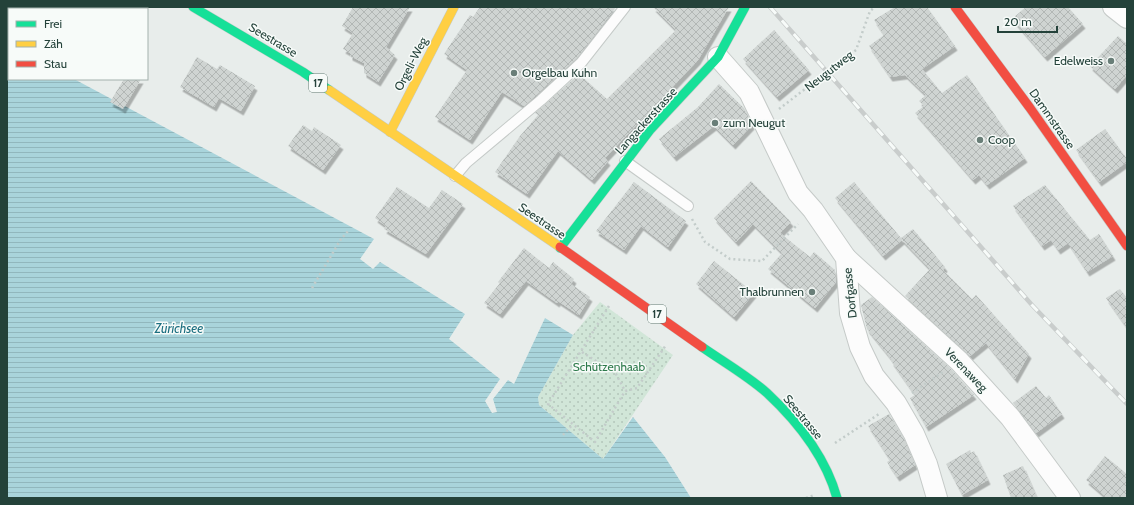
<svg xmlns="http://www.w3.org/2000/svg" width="1134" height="505" viewBox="0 0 1134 505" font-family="Cabin,sans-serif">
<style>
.park{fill:url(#park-dots)}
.water{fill:url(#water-rules)}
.building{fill:url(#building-cross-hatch);filter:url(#shadow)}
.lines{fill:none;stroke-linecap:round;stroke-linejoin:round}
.lane-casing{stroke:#c5cac8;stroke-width:12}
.street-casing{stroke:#c5cac8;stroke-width:22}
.fast-casing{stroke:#c3cbc8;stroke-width:10}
.slow-casing{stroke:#c3cbc8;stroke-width:10}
.jam-casing{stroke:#c3cbc8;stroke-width:10}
.path{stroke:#c3ccca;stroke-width:2.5;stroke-dasharray:2 3;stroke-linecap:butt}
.lane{stroke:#fcfcfc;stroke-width:10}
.street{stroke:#fcfcfc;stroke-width:20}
.fast{stroke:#16e098;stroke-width:9}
.slow{stroke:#ffcf43;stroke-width:9}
.jam{stroke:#f24e42;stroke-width:9}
.rail-casing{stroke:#c9cdcc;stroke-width:4.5}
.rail{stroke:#f7fbf9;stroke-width:3;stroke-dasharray:9;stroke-linecap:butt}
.poi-dot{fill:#697e78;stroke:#f7fbf9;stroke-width:1.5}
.labels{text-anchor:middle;stroke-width:3;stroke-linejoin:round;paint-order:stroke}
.shield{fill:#f7fbf9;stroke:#637a73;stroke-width:1}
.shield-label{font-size:11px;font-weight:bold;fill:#24423a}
.street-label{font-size:12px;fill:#24423a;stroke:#f7fbf9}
.poi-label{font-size:12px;fill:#24423a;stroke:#f7fbf9;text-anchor:start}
.park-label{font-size:12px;fill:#2d7a4b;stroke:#f7fbf9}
.water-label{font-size:13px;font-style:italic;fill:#1c6f80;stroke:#f7fbf9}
</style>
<defs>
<pattern id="park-dots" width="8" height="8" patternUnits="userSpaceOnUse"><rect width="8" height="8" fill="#d1e6d8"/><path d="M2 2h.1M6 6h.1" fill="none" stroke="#b3c6ba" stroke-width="1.8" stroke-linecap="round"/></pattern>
<pattern id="water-rules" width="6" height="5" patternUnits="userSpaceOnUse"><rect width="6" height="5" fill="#a9d4db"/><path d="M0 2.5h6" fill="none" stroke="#91b7bd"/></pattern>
<pattern id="building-cross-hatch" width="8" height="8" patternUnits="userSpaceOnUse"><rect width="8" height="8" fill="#cfd4d2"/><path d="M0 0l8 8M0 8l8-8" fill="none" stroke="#b2b7b5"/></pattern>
<filter id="shadow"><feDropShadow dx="2.5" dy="4.5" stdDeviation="0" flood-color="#0004"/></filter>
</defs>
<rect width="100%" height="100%" fill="#e8edeb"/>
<path class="park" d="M600 302 673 355 603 459 539 405 538 397 573 335Z"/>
<path class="water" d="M7 44 9 45V79H74L374 239 360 259 373 269 380 262 465 314 449 339 500 379 485 401 492 413 497 412 493 399 508 380 514 384 545 318 573 335 538 397 539 405 603 459 633 417 665 457 691 498H7Z"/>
<g class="building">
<path d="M353 7H410L386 47 395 55 378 82 364 73V63L350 56V53L343 49 353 33 342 26Z"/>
<path d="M480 7H616L577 58 524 106 502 92 470 140 435 117 467 70 444 54 470 15 473 17Z"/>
<path d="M653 7H729L698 60 605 158 608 161 592 180 558 151 527 194 495 172 520 136 538 115 535 113 579 74 607 99 676 30Z"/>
<path d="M895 7H927L955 46 922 69 942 93 967 75 1025 158 987 185 979 175 973 180 915 113 924 106 919 101 926 95 905 75 890 77 869 46 884 35 874 20Z"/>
<path d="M1026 7H1068L1083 24 1045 57 1012 19Z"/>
<path d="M774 30 809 70 777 97 743 59Z"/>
<path d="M1118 36 1127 44V75L1115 89 1090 66Z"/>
<path d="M197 57 217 69 220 65 255 86 241 111 219 98 214 107 180 87Z"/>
<path d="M124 79H141L123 109 110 102Z"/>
<path d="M719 84 744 108 752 125 733 145 714 126 674 157 659 139 698 107Z"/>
<path d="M303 125 312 131 314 127 341 145 323 170 288 146Z"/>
<path d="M1105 129 1127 159V162L1099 182 1076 150Z"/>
<path d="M751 181 791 222 780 233 810 257 814 252 835 270 836 282 815 308 768 269 782 253 753 224 736 242 714 218Z"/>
<path d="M634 182 686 221 668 247 641 226 624 250 596 231Z"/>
<path d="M854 182 901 238 913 229 945 267 943 270 972 299 976 295 1029 354 1015 379 986 343 970 356 905 296 930 269 902 240 883 256 835 198Z"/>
<path d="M1045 185 1090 240 1099 234 1113 256 1087 272 1068 243 1058 250 1051 240 1042 246 1013 206Z"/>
<path d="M397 187 429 208 442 190 463 204 426 254 384 229 386 226 375 218Z"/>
<path d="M524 248 549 268 553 262 574 279 571 284 590 297 579 315 558 301 557 303 526 281 500 314 484 303 500 283 498 282Z"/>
<path d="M714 261 754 293 734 317 696 284Z"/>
<path d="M1120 289 1127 298V328L1106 298Z"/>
<path d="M872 297 951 369 974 395 926 427 910 398 915 395 891 361 892 360 867 329 861 305Z"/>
<path d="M1036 386 1046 398 1049 395 1062 414 1036 433 1013 403Z"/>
<path d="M889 414 904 439 915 465 897 477 887 462 890 460 868 426Z"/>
<path d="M970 450 971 453 974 451 988 480 962 495 946 464Z"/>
<path d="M1105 456 1127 474V498H1107L1086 480Z"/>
<path d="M1023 466 1037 498H1011L1003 475Z"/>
</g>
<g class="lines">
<g class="lane-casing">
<g id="lane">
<path d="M625 161 688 206"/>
<path d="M455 176 466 163 541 100 581 63 625 7"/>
</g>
</g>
<g class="street-casing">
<g id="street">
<path d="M1113 7 1127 18"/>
<path d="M718 57 749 92 798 193 813 210 846 258 850 313 860 347 874 376 896 403 914 434 927 464 937 498"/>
<path d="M846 258 959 361 1010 417 1070 498"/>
</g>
</g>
<g class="fast-casing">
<g id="fast">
<path d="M193 7 303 72 329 90"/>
<path d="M560 248 650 130 718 57 745 7"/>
<path d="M702 347C722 361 748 376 767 393 797 421 826 458 837 498"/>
</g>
</g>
<g class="slow-casing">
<g id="slow">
<path d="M329 90 560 247"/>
<path d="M390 132 454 7"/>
</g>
</g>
<g class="jam-casing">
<g id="jam">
<path d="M955 7 1030 108 1127 246"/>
<path d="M560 247 702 347"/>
</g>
</g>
<g class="path">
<path d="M779 109 856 50 870 11 875 7"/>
<path d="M692 219 705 242 730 259 762 261 798 224"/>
<path d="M312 288 341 239 349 230"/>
<path d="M609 306 548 404 595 442 625 391"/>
<path d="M582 352 616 374 625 391 637 388 666 345"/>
<path d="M912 393 943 372"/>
<path d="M563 435 573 424"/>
<path d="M835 443 879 414"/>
<path d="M806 498 815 495"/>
</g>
<use href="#lane" class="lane"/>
<use href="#street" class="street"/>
<use href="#fast" class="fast"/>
<use href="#slow" class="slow"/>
<use href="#jam" class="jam"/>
<g class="rail-casing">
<path id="rail" d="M770 7 1032 305 1127 404"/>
</g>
<use href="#rail" class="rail"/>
</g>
<g class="poi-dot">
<circle cx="1111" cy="61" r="4"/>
<circle cx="514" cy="73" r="4"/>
<circle cx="715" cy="123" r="4"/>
<circle cx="980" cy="140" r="4"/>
<circle cx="812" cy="292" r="4"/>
</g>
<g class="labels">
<g class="shield">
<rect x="309" y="74" width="18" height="18" rx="3"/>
<rect x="648" y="305" width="18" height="18" rx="3"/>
</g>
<g class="shield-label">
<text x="318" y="87">17</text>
<text x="657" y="318">17</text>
</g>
<g class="street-label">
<text transform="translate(273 40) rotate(31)" y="4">Seestrasse</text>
<text transform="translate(411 64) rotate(-63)" y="4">Orgeli-Weg</text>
<text transform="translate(829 71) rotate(-38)" y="4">Neugutweg</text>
<text transform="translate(1052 119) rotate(55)" y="4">Dammstrasse</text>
<text transform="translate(646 121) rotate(-48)" y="4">Langackerstrasse</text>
<text transform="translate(542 221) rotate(34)" y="4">Seestrasse</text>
<text transform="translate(850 293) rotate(-96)" y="4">Dorfgasse</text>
<text transform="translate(966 370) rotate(46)" y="4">Verenaweg</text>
<text transform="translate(803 417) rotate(50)" y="4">Seestrasse</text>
</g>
<g class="poi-label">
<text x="1103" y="65" text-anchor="end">Edelweiss</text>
<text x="522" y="77">Orgelbau Kuhn</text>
<text x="723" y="127">zum Neugut</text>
<text x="988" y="144">Coop</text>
<text x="804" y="296" text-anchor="end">Thalbrunnen</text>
</g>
<g class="park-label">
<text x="609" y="371">Schützenhaab</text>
</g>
<g class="water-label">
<text x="179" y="333">Zürichsee</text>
</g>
</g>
<rect width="1134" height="505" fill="none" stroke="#24423a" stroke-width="16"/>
<rect x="8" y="8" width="140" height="72" fill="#f7fbf9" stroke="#a3b1ad"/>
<rect x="16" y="21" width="20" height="6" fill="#16e098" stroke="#a3b1ad"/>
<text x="44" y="28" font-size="12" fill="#24423a">Frei</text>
<rect x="16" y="41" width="20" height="6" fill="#ffcf43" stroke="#a3b1ad"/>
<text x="44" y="48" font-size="12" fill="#24423a">Zäh</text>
<rect x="16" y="61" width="20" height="6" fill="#f24e42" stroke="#a3b1ad"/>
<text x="44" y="68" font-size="12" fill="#24423a">Stau</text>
<path d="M998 26v6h59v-6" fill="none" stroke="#24423a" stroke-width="2"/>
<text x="1004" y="26" font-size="12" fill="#24423a" stroke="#f7fbf9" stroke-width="3" paint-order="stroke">20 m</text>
</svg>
